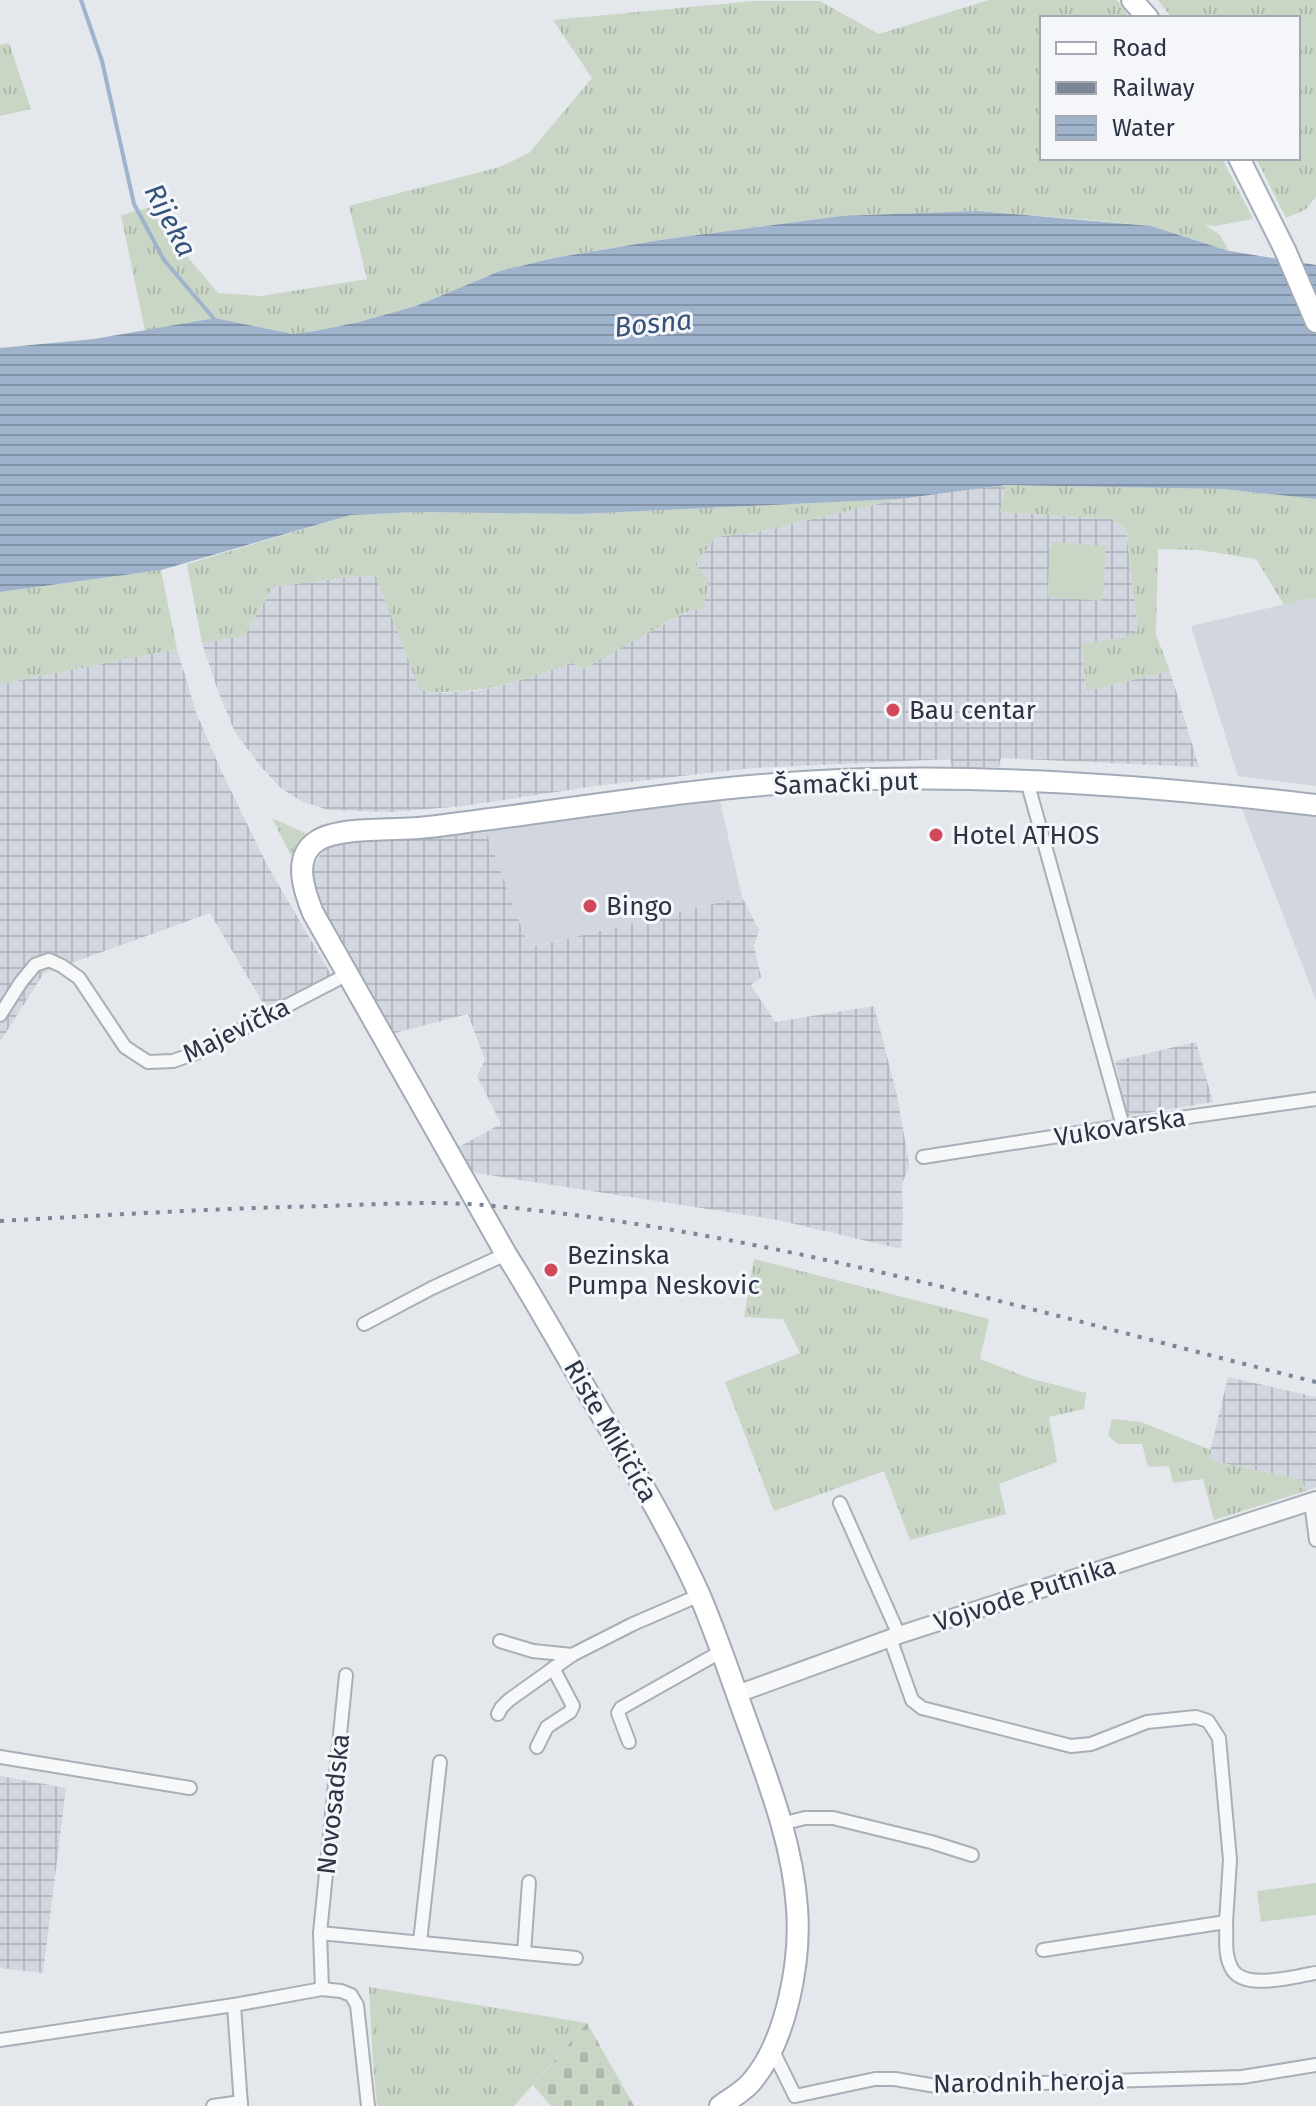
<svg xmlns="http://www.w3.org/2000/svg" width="1316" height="2106" viewBox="0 0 1316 2106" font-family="'Fira Sans',sans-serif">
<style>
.built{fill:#d2d6de}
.industrial{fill:url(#industrial-grid)}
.grass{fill:url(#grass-tufts)}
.cemetery{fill:url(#cemetery-stones)}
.garden{fill:#c9d6c5}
.water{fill:url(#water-rules)}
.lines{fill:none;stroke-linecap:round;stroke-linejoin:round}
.stream{stroke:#9fb4cc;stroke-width:4}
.minor-casing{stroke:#a9aeb7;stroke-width:16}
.tertiary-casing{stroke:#a9aeb7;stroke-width:20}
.primary-casing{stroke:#a3abb8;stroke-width:24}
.minor{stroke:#f7f8fa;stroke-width:12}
.tertiary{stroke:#f7f8fa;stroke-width:16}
.primary{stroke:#fff;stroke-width:20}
.rail{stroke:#7d8696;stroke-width:4;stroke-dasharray:4 8;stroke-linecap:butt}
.poi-dot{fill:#d1495b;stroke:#f4f6f9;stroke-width:3}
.labels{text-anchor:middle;stroke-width:6;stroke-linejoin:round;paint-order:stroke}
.poi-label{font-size:26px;fill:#2b3445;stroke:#f4f6f9;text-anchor:start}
.street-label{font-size:26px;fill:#2b3445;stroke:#f4f6f9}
.water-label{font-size:28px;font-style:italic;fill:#34527a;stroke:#f4f6f9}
</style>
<defs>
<pattern id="industrial-grid" width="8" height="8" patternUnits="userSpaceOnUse" patternTransform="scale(2)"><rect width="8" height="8" fill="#d2d6de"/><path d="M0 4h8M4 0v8" fill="none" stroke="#b4b8c0"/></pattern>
<pattern id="grass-tufts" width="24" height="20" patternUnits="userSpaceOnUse" patternTransform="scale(2)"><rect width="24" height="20" fill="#c9d6c5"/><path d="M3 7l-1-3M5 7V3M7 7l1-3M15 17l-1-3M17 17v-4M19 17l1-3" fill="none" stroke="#adb8ab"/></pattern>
<pattern id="cemetery-stones" width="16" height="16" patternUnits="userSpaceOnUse" patternTransform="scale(2)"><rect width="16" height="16" fill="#c9d6c5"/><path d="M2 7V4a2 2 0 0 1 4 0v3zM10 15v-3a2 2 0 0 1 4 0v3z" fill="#adb8ab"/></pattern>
<pattern id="water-rules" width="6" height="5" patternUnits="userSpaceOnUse" patternTransform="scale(2)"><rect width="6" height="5" fill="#9fb4cc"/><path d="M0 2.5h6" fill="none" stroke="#8293a7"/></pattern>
</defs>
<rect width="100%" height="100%" fill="#e4e7ec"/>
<g class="built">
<path d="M1312 598 1316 599V786L1238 776 1191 626Z"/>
<path d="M719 797 742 897 528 948 485 829Z"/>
<path d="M1242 809 1316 815V1000Z"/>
</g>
<g class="industrial">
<path d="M1006 485 1000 512 1112 519 1126 529 1138 631 1126 637 1082 644 1086 691 1170 671 1199 767 1001 758 999 767 952 768 950 759 753 768 602 785 464 806 391 812 329 810 303 802 282 789 261 767 235 732 219 694 202 643 244 636 273 587 347 577 376 576 420 690 442 693 477 691 508 684 572 663 659 627 686 612 703 609 695 564 715 537 757 532 899 499Z"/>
<path d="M177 649 196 712 220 768 267 865 332 976 267 1010 210 913 44 973 0 1042V684Z"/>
<path d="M485 829 529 948 742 897 759 930 754 946 761 977 751 985 775 1022 874 1006 897 1095 909 1163V1167L902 1184 903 1216 901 1249 778 1220 470 1172 457 1148 501 1124 477 1076 485 1060 468 1014 391 1034 314 892 312 878 314 866 320 855 329 845 337 842Z"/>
<path d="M1196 1042 1213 1102 1128 1116 1115 1061Z"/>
<path d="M1228 1377 1316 1397V1487L1306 1491 1302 1480 1208 1460Z"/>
<path d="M0 1776 66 1788 43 1973 0 1968Z"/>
</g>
<g class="grass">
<path d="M989 0H1117L1130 18H1042V158H1222L1253 219 1215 226 1205 225 1220 235 1229 251 1151 226 1103 221 977 211 841 216 660 240 554 258 500 271 416 306 359 322 315 331 293 334 215 318 145 331 121 215 156 206 186 255 218 293 261 296 367 279 349 206 500 167 529 153 592 78 553 20 754 1H820L879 34Z"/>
<path d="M1158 0H1316V197L1305 210 1286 218 1256 158H1298V18H1172Z"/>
<path d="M9 43 31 109 0 116V45Z"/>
<path d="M1006 485 1223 489 1316 499V599L1312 598 1284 605 1256 559 1199 550 1158 549 1156 635 1170 671 1086 691 1082 644 1126 637 1138 630 1126 529 1112 519 1000 512Z"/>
<path d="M899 499 757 532 716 537 695 564 709 581 703 609 685 612 584 669 572 663C517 682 480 696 420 691L376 576 347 577 273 587 244 636 202 643 187 564 351 515 418 512 579 514Z"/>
<path d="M161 570 177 649 0 684V592Z"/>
<path d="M272 818 307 834 298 843 291 856Z"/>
<path d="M754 1259 989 1319 980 1359 1029 1378 1086 1393 1084 1409 1049 1417 1057 1462 999 1484 1006 1514 910 1540 884 1471 774 1511 725 1382 800 1353 783 1319 744 1317Z"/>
<path d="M1112 1419 1141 1422 1211 1450 1209 1460 1302 1480 1306 1491 1214 1520 1203 1479 1173 1483 1169 1466 1148 1467 1142 1444H1118L1108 1436Z"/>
<path d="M369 1987 587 2023 514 2106H377L373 2064Z"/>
</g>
<path class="cemetery" d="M587 2023 634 2106H551L533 2085Z"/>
<g class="garden">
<path d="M1051 542 1106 546 1102 601 1047 597Z"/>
<path d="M1316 1883V1915L1261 1922 1257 1891Z"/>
</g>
<path class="water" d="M977 211 1151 226 1229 251 1316 265V499L1223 489 1006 485 899 499 579 514 418 512 351 515 161 570 0 592V348L94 339 215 318 293 334 315 331 359 322 416 306 500 271 554 258 660 240 841 216Z"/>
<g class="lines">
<path class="stream" d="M81 0 102 61 134 204 164 260 215 320"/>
<g class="minor-casing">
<g id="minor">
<path d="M1027 781 1123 1126"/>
<path d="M0 1015 21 982 35 965 49 960 62 966 79 978 125 1047 148 1062 173 1061 196 1053 348 974"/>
<path d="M923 1157 1123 1126 1316 1099"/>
<path d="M364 1324 432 1288 506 1254"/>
<path d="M1311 1502 1316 1540"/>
<path d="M840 1503 899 1635"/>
<path d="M890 1638 912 1700 922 1708 1071 1746 1091 1744 1147 1722 1196 1717 1208 1721 1219 1738 1230 1860 1226 1922 1043 1950"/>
<path d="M500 1641 533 1651 572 1655"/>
<path d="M498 1714 501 1708 509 1700 572 1655 633 1624 700 1595"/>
<path d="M629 1742 618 1713 621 1708 722 1651"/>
<path d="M537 1747 547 1727 570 1712 573 1706 553 1668"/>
<path d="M0 1757 190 1788"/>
<path d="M781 1824 805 1818H833L931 1842 972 1855"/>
<path d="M1226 1922C1227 1937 1224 1954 1231 1967 1242 1992 1294 1976 1316 1973"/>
<path d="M320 1933 576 1958"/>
<path d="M420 1942 440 1762"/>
<path d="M524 1953 529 1882"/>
<path d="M322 1989 320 1933 346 1675"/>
<path d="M234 2005 241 2106"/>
<path d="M0 2040 234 2005 322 1989 341 1991 351 1995 357 2005 368 2106"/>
<path d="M772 2049 795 2096 875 2079H895L936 2086 1242 2077 1316 2065"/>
<path d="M213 2106 241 2102"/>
</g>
</g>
<g class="tertiary-casing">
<path id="tertiary" d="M737 1694 899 1635 1316 1500"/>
</g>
<g class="primary-casing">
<g id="primary">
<path d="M1132 0 1148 18"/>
<path d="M1239 158 1285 250 1316 322"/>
<path d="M720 2106C731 2098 745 2091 753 2080 787 2039 801 1960 797 1908 793 1847 771 1789 751 1733 734 1687 719 1641 700 1596 668 1524 626 1457 586 1389 559 1344 534 1298 506 1254L313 913C304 891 292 857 317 841 337 827 393 830 418 828 432 827 446 825 460 823 580 808 700 787 821 781 986 773 1152 786 1316 805"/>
</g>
</g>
<use href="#minor" class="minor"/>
<use href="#tertiary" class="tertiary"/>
<use href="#primary" class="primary"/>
<path class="rail" d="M0 1221C110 1215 219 1208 329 1206 380 1204 432 1201 483 1205 766 1230 1041 1314 1316 1382"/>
</g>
<g class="poi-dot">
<circle cx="893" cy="710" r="8"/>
<circle cx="936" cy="835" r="8"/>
<circle cx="590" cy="906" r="8"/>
<circle cx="551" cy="1270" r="8"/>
</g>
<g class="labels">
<g class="poi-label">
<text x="909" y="719">Bau centar</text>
<text x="952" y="844">Hotel ATHOS</text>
<text x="606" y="915">Bingo</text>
<text x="567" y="1264">Bezinska<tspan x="567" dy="30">Pumpa Neskovic</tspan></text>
</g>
<g class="street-label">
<text transform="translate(846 783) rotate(-2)" y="9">Šamački put</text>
<text transform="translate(236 1030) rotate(-26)" y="9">Majevička</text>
<text transform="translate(1120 1127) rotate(-9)" y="9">Vukovarska</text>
<text transform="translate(611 1431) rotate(60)" y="9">Riste Mikičića</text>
<text transform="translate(1025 1594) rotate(-18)" y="9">Vojvode Putnika</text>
<text transform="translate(333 1804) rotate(-84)" y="9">Novosadska</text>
<text transform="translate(1029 2082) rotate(-1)" y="9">Narodnih heroja</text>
</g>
<g class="water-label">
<text transform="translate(171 220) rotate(62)" y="10">Rijeka</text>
<text transform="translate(653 323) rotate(-6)" y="10">Bosna</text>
</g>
</g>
<rect x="1040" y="16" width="260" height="144" fill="#f4f6f9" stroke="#a4a8b1" stroke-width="2"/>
<rect x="1056" y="42" width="40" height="12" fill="#ffffff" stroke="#a4a8b1" stroke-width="2"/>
<text x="1112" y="56" font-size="24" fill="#2b3445">Road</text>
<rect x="1056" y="82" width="40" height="12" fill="#7d8696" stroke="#a4a8b1" stroke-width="2"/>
<text x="1112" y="96" font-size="24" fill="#2b3445">Railway</text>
<rect x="1056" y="116" width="40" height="24" fill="url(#water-rules)" stroke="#a4a8b1" stroke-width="2"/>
<text x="1112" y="136" font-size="24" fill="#2b3445">Water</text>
</svg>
